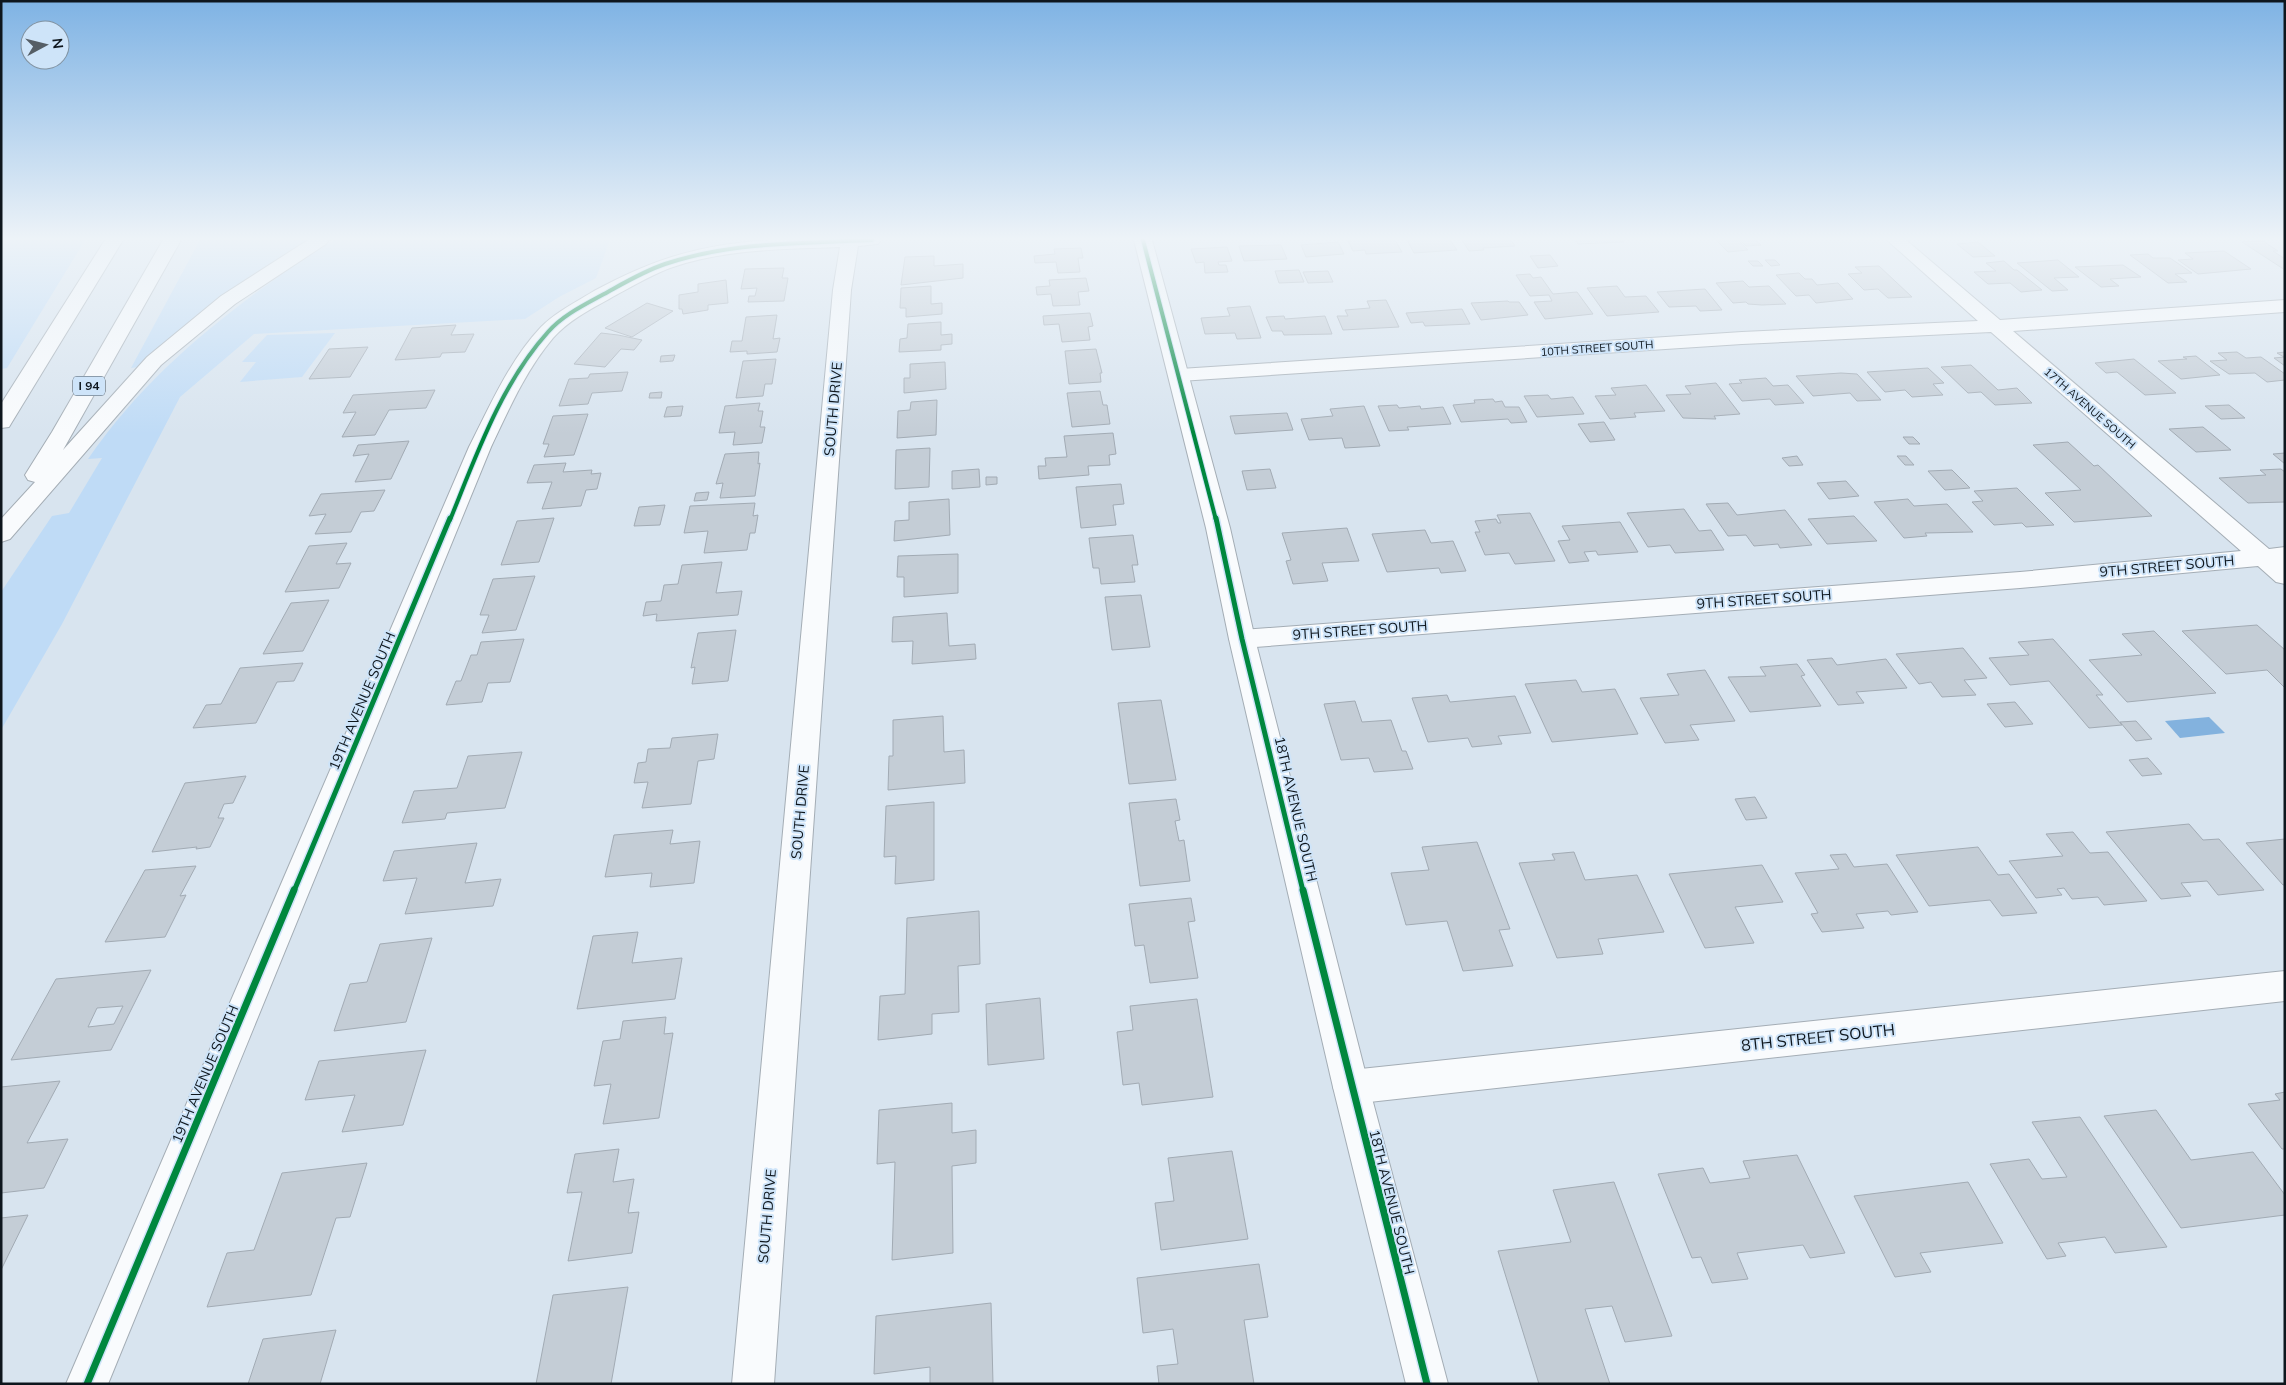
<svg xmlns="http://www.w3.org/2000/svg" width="2286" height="1385" viewBox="0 0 2286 1385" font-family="Mulish,sans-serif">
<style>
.green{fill:#bfdbf6}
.water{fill:#83b2de}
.building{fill:#c4cdd6;stroke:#a2abb4;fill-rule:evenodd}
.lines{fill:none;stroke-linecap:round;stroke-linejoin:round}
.minor-casing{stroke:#a4adb5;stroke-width:2}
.tertiary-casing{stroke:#a4adb5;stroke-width:2}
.motorway-casing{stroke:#a4adb5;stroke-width:2}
.minor{fill:#f9fbfd;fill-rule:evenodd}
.tertiary{fill:#f9fbfd;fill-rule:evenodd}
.motorway{fill:#f9fbfd;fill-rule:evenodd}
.cycleway-far2-casing{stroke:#cee4f9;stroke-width:6}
.cycleway-far1-casing{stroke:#cee4f9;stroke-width:8}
.cycleway-casing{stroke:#cee4f9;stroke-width:10}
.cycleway-far2{stroke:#00873e;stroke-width:4}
.cycleway-far1{stroke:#00873e;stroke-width:5}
.cycleway{stroke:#00873e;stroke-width:7}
.labels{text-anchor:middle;stroke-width:4;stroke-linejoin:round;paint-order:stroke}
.far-street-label{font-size:11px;fill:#0e161d;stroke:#cee4f9}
.shield{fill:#cee4f9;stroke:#48545f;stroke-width:1}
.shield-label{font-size:12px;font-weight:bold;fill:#0e161d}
.street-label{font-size:14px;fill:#0e161d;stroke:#cee4f9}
.near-street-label{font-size:16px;fill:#0e161d;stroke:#cee4f9}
</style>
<rect width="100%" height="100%" fill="#d8e4ef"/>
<g class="green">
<path d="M1 240H85L7 368 1 369Z"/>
<path d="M200 240H308L216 303 140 367 131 368Z"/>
<path d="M336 240H610L596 278 559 297 525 319 254 334 180 397 62 624 1 730V592L52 516 69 513 102 458 88 459C134 392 192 340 257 292 282 274 308 254 336 240Z"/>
<path d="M335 333 302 377 240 382 256 362H242L267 335Z"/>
</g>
<path class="water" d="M2209 717 2225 733 2180 738 2165 721Z"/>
<g class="building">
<path d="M1363 240H1395L1402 252 1366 254 1365 250 1353 251 1348 241Z"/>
<path d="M1407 240H1450L1457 250 1414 253Z"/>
<path d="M1462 240H1511L1515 246 1483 248 1484 250 1469 251Z"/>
<path d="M1575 240H1623L1624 242 1578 244Z"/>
<path d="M1716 240H1738L1748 250 1728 252Z"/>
<path d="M1740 240H1755L1761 245 1746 246Z"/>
<path d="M2263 241 2278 251H2273L2285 259V270L2242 242Z"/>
<path d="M1338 242 1344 254 1306 257 1301 245Z"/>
<path d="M1978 242 1995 256 1973 257 1957 244Z"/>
<path d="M1281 245 1287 259 1244 261 1239 246Z"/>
<path d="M1227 247 1232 261 1218 262 1219 265H1226L1228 272 1205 273 1204 262 1196 263 1191 249Z"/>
<path d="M1081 248 1083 258H1078L1080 272 1058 273 1056 262 1035 263 1034 256 1055 254 1054 249Z"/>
<path d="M2224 251 2251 269 2198 274 2178 260 2193 259 2185 253Z"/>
<path d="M2148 254 2153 258H2170L2192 273 2175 274 2187 282 2168 283 2130 255Z"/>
<path d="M1550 255 1558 266 1538 268 1530 256Z"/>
<path d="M934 256V266L963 264V278L901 285 905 257Z"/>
<path d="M1765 260H1775L1780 265 1771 266Z"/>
<path d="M2058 260 2079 277 2054 278 2068 290 2052 291 2017 263Z"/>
<path d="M1748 261H1758L1763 266H1753Z"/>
<path d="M2004 261 2014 270H2017L2042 290 2021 292 2010 283 1988 284 1974 272 1996 271 1986 263Z"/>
<path d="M2123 265 2141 277 2110 279 2119 286 2101 287 2075 267Z"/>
<path d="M1879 266 1912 297 1888 298 1878 289 1864 290 1848 274 1862 273 1855 267Z"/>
<path d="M784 268 782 278H788L784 301 748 302 749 296H755L757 288 741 289 745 269Z"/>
<path d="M1299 270 1304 282 1279 283 1275 271Z"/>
<path d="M1328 271 1333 282 1308 283 1303 272Z"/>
<path d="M1799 273 1805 279H1812L1817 285 1838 283 1853 299 1816 303 1809 295 1796 296 1776 275Z"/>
<path d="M1530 274 1533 278 1541 277 1553 294 1577 292 1593 314 1545 319 1534 302 1552 301 1549 295 1530 296 1516 275Z"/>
<path d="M1086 278 1089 291 1078 292 1080 305 1053 306 1051 294 1037 295 1036 287 1050 286 1049 280Z"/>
<path d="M726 280 728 303 708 305V310L683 314 682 309H679V295L698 292V284Z"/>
<path d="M1743 281 1749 287 1769 286 1786 304 1762 305 1748 304 1746 302 1733 303 1716 283Z"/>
<path d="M931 286V304L942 303V314L906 317V308H900L901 288Z"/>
<path d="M1617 286 1625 297 1646 296 1659 312 1607 316 1587 288Z"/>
<path d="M1705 289 1722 310 1700 311 1696 306 1669 307 1657 292Z"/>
<path d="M1386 300 1399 327 1343 330 1337 316H1348L1345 310 1370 308 1367 301Z"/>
<path d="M1508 301 1509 302H1519L1528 315 1481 320 1471 303Z"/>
<path d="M647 303 673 311 632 337 605 328Z"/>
<path d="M1250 306 1261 338 1237 339 1235 333 1205 334 1201 318 1230 316 1227 308Z"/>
<path d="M1462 309 1470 324 1425 326 1423 322 1411 323 1406 313Z"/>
<path d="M1090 313 1093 326 1088 327 1090 340 1062 342 1059 324 1044 325 1043 316Z"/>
<path d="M777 315 773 339 780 338 777 352 747 354V351L730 352 732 341H742L746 317Z"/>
<path d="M1284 316 1285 319 1325 316 1332 334 1284 335 1282 331H1272L1266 317Z"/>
<path d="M941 322V335L952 334V344L941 345V350L899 352 900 339 907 338 908 324Z"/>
<path d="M456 325 451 335 474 334 465 352 442 353 440 357 395 360 412 328Z"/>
<path d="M601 333 618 335 642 340 634 350 621 349 605 367 574 364Z"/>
<path d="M368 347 350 377 309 379 329 349Z"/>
<path d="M1096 349 1102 373H1100L1101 382 1069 384 1065 351Z"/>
<path d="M2237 352 2246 358 2261 357 2285 374V380L2267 382 2255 373 2229 374 2210 361 2227 360 2218 353Z"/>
<path d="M2285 352V366L2274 358 2284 357 2277 353Z"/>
<path d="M675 355 673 361 660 362 661 356Z"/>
<path d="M2196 356 2220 375 2181 379 2158 361 2187 359 2183 357Z"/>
<path d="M776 359 772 384H765L763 396 736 398 743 361Z"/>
<path d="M2134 359 2176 393 2145 395 2117 372 2106 373 2095 363Z"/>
<path d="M945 362 946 389 904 393V378H910V364Z"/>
<path d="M1971 365 1998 390 2017 388 2032 403 1995 405 1981 392 1968 393 1941 367Z"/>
<path d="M1928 368 1944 383 1933 384 1943 395 1912 397 1905 390 1885 392 1867 372Z"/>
<path d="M628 372 622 391 592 393 588 404 559 406 569 379 588 378 590 374Z"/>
<path d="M1841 373 1857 374 1881 400 1857 401 1850 393 1813 396 1796 376Z"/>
<path d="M1766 378 1773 386 1788 385 1804 403 1775 405 1770 399 1742 401 1729 384 1742 383 1739 380Z"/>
<path d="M1716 383 1740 414 1714 416 1716 419 1683 418 1666 395 1691 394 1685 386Z"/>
<path d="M1646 385 1665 411 1634 413 1636 417 1610 419 1595 396 1616 395 1611 388Z"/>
<path d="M435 390 426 408 389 410 375 435 342 437 356 412 343 413 353 395Z"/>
<path d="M1100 391 1103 405H1107L1110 424 1072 427 1067 393Z"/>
<path d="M662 392 661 398H649L650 393Z"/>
<path d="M1548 395 1551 399 1573 397 1584 414 1537 417 1524 396Z"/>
<path d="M1493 399 1495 402 1502 401 1505 407H1519L1527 422 1511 423 1508 419 1461 422 1453 405 1475 403 1474 400Z"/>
<path d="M937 400 936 435 897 438 898 411 910 410 911 402Z"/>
<path d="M760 403 758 411H763L760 427H765L762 443 733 445 735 432 719 433 725 406Z"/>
<path d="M1397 405 1399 408 1420 406 1421 409 1443 407 1451 424 1407 427 1409 430 1389 431 1378 406Z"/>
<path d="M2229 405 2245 418 2221 419 2205 406Z"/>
<path d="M683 406 681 416 664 417 667 407Z"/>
<path d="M1364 406 1380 446 1345 448 1342 438 1309 440 1301 419 1333 416 1330 409Z"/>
<path d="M1287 413 1293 430 1235 434 1230 416Z"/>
<path d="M588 414 574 455 544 457 549 444H543L553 416Z"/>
<path d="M1604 422 1615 440 1590 442 1578 424Z"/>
<path d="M2203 427 2231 450 2196 452 2169 429Z"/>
<path d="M1113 433 1116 454 1109 455 1110 465 1088 466 1089 475 1039 479 1038 466H1046L1045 458 1067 457 1064 436Z"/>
<path d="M1903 437H1913L1920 444H1909Z"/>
<path d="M409 441 391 479 355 482 369 454 353 456 358 445Z"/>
<path d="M2068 442 2094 466 2098 465 2152 516 2074 522 2045 493 2081 490 2033 445Z"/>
<path d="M930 448 929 487 895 489 896 450Z"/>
<path d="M759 452 758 464 760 463 755 496 720 498 723 483 716 484 725 454Z"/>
<path d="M2285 453V464L2273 454Z"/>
<path d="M1797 456 1803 465 1789 466 1782 458Z"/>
<path d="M1897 456H1906L1914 465H1905Z"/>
<path d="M566 463 563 472 592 470 591 474 601 473 597 489 586 490 581 506 542 509 552 482 527 483 534 465Z"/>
<path d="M979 469 980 487 952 489V471Z"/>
<path d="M1270 469 1276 488 1247 490 1242 471Z"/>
<path d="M2281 469 2285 472V502L2248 503 2219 478 2266 475 2260 470Z"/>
<path d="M1952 470 1970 488 1945 490 1928 471Z"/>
<path d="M986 477H997V484L986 485Z"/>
<path d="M1846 481 1859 496 1829 499 1817 483Z"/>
<path d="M1121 484 1124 504 1113 505 1116 525 1081 528 1076 487Z"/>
<path d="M2017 488 2054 525 2026 527 2022 523 1994 525 1972 502 1983 501 1974 491Z"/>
<path d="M385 490 374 511 361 512 351 532 315 534 326 514 309 516 321 494Z"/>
<path d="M709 492 707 500 694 501 696 493Z"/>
<path d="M949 499 950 535 894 541 895 521 909 520V502Z"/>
<path d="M1908 499 1914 506 1947 504 1973 532 1925 533 1927 536 1904 538 1874 502Z"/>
<path d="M755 503 753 516 758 515 755 533H750L747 550 704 553 708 531 684 533 690 506Z"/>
<path d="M1728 503 1737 515 1785 510 1812 545 1780 548 1778 544 1754 546 1746 535 1728 536 1706 504Z"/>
<path d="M665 505 660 525 634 526 639 507Z"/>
<path d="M1684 509 1699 531 1711 530 1724 550 1675 553 1670 545 1648 547 1627 513Z"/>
<path d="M1530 513 1555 561 1515 564 1509 553 1485 555 1475 532H1480L1475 521 1496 519 1498 523H1501L1497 515Z"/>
<path d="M1854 516 1877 541 1827 544 1808 519Z"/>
<path d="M554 518 539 562 501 565 517 521Z"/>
<path d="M1620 522 1638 552 1598 555 1596 551 1584 552 1589 561 1569 563 1558 541 1570 540 1562 526Z"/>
<path d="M1347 528 1359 561 1322 563 1328 581 1293 584 1286 561 1291 560 1282 533Z"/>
<path d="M1425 530 1431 543 1453 541 1466 571 1441 573 1439 568 1387 572 1372 534Z"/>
<path d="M1133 535 1138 565H1132L1135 582 1101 584 1099 568H1093L1089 538Z"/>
<path d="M347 543 336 564 351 563 339 588 285 592 309 546Z"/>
<path d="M958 554V593L904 597V577H897L898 556Z"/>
<path d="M722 562 716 593 742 591 738 615 656 621 657 614 643 616 646 602 661 601 664 585 678 584 682 565Z"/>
<path d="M535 576 516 630 482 633 489 615H480L493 579Z"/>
<path d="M1141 595 1150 647 1112 650 1105 597Z"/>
<path d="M329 600 303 651 263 654 291 603Z"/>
<path d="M947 613 949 646 975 644 976 659 912 664 913 641 892 642 893 617Z"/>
<path d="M2257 625 2285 650V688L2267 670 2226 674 2182 631Z"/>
<path d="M736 630 728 681 692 684 695 667 691 668 698 633Z"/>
<path d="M2154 631 2216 693 2127 702 2089 660 2142 655 2122 634Z"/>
<path d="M524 639 510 682 488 683 482 702 446 705 456 681H461L471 655H477L481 642Z"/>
<path d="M2053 639 2103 695H2096L2122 725 2089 728 2049 681 2010 685 1989 658 2029 655 2018 642Z"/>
<path d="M1963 648 1987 678 1964 680 1976 695 1942 697 1931 682 1919 684 1896 654Z"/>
<path d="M1832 658 1837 665 1886 659 1907 688 1856 692 1864 703 1838 705 1807 660Z"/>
<path d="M303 663 294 681 277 682 256 723 193 728 206 705 221 704 240 668Z"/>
<path d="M1797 664 1805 675 1801 676 1821 706 1750 712 1728 677 1766 676 1760 667Z"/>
<path d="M1705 670 1735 721 1690 725 1699 740 1665 743 1640 698 1679 695 1667 674Z"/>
<path d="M1576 680 1582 692 1615 689 1638 734 1552 742 1525 684Z"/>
<path d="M1447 695 1450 702 1515 696 1531 733 1498 736 1502 744 1472 747 1468 738 1428 742 1412 698Z"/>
<path d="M1161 700 1176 780 1129 784 1118 703Z"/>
<path d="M1355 701 1362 722 1391 720 1402 751H1406L1413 769 1374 772 1369 758 1341 760 1324 704Z"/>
<path d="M2015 702 2033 724 2005 727 1987 704Z"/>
<path d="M943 716 944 752 964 750 965 783 888 790 889 756H893V720Z"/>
<path d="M2136 721 2152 739 2136 741 2120 722Z"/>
<path d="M718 734 714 759 698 761 691 804 642 808 648 782 634 783 638 763 646 762 648 749 670 748 672 738Z"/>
<path d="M522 752 505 808 447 813 445 819 402 823 414 791 457 788 468 756Z"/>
<path d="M2148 758 2162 774 2142 776 2129 760Z"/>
<path d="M246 776 233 803 224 804 218 818H224L210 847 196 849 197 847 152 852 185 783Z"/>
<path d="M1755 797 1767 818 1746 820 1735 799Z"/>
<path d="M1176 799 1180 820 1175 821 1179 841 1184 840 1190 881 1140 886 1129 803Z"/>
<path d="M934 802V880L895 884 896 856 884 857 886 806Z"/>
<path d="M2189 824 2203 840 2219 839 2264 890 2218 895 2207 881 2181 883 2191 896 2161 899 2106 832Z"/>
<path d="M673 830 670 844 700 841 694 883 650 887 652 873 605 877 614 835Z"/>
<path d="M2073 832 2090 853 2108 852 2147 901 2104 905 2098 897 2072 899 2064 888 2057 889 2062 895 2036 898 2009 861 2063 856 2046 834Z"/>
<path d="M2285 839V885H2283L2246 843Z"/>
<path d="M1477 842 1510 929 1499 930 1513 966 1463 971 1447 921 1406 925 1391 873 1429 870 1422 847Z"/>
<path d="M477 843 465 883 501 879 493 906 405 914 417 878 383 881 394 851Z"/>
<path d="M1978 847 1998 875 2009 874 2037 913 2002 916 1990 900 1929 906 1896 855Z"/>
<path d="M1574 852 1585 880 1637 875 1664 932 1598 939 1603 954 1557 958 1519 863 1555 860 1552 854Z"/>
<path d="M1846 854 1854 867 1887 864 1918 912 1891 915 1888 911 1856 914 1864 928 1822 932 1811 914 1818 913 1795 873 1839 869 1830 855Z"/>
<path d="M1762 865 1783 902 1735 907 1754 943 1705 948 1669 874Z"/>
<path d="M196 866 180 896 186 895 165 937 105 942 145 870Z"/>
<path d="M1191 898 1195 921 1188 922 1198 978 1150 983 1144 945 1135 946 1129 904Z"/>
<path d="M979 911 980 964 958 966 959 1012 932 1014V1034L878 1040 880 996 905 994 907 918Z"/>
<path d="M638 932 632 963 682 958 675 999 577 1009 593 936Z"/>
<path d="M432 938 406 1022 334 1031 350 984 367 982 380 944Z"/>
<path d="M151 970 111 1050 11 1060 56 979ZM123 1006 114 1024 88 1027 97 1008Z"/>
<path d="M1040 998 1044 1059 988 1065 986 1004Z"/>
<path d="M1197 999 1213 1097 1142 1105 1139 1083 1123 1085 1117 1032 1133 1030 1130 1006Z"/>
<path d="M666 1017 664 1034 673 1033 659 1118 603 1124 611 1084 594 1086 603 1041 620 1039 623 1021Z"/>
<path d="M426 1050 403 1125 342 1132 355 1095 305 1100 319 1061Z"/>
<path d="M60 1081 27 1143 68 1139 44 1188 1 1193V1087Z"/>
<path d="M2285 1092V1149H2282L2248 1104 2280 1100 2275 1094Z"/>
<path d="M952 1103V1133L976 1130V1163L952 1166 953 1253 892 1260 895 1162 877 1164 879 1110Z"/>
<path d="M2156 1110 2191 1160 2253 1152 2285 1195V1215L2181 1228 2104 1116Z"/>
<path d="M2080 1117 2167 1247 2115 1253 2105 1237 2058 1243 2066 1256 2047 1259 1990 1164 2029 1159 2042 1179 2067 1177 2032 1122Z"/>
<path d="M619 1149 613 1182 634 1179 628 1213 639 1212 632 1253 568 1261 582 1192 567 1193 575 1154Z"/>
<path d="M1232 1151 1248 1239 1161 1250 1155 1203 1174 1201 1168 1158Z"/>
<path d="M1797 1155 1845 1253 1810 1258 1803 1245 1737 1253 1748 1279 1712 1283 1701 1257 1692 1258 1658 1174 1703 1168 1710 1183 1750 1178 1743 1161Z"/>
<path d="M367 1163 350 1217 336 1218 311 1295 207 1307 227 1253 254 1250 282 1173Z"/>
<path d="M1614 1182 1672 1336 1625 1342 1612 1306 1585 1309 1610 1384H1539L1498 1251 1571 1242 1553 1190Z"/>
<path d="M1968 1182 2003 1243 1920 1253 1931 1272 1895 1277 1854 1196Z"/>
<path d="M28 1215 1 1270V1218Z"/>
<path d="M1259 1264 1268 1317 1244 1320 1254 1384H1159L1157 1366 1178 1364 1173 1329 1143 1333 1137 1278Z"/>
<path d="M628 1287 611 1384H536L553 1295Z"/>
<path d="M991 1303 993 1384H930V1367L874 1374 876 1316Z"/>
<path d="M336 1330 320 1384H248L263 1339Z"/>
</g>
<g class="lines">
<g class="minor-casing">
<g id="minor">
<path d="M771 240H881L878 244 858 246 851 290 774 1384H732L833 290 840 247C784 249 724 249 670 268 649 276 629 288 609 299 589 310 568 321 553 338 526 370 509 409 491 447L108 1384H66L469 447C490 406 509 361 541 327 556 312 576 302 594 291 655 258 702 244 771 240Z"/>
<path d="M1887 240H1906L2000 320 2285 300V312L2013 331 2269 549 2285 547V584L2276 582 2258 566 2020 588 1242 648 1233 645 1229 639 1233 633 1242 630 2020 572 2241 551 1991 332 1742 344 1180 381 1173 379 1170 375 1173 371 1180 369 1742 332 1978 321Z"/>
<path d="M2285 971V1001L1351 1104 1338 1099 1333 1087 1338 1075 1351 1070Z"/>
</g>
</g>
<g class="tertiary-casing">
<path id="tertiary" d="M1134 240H1152L1230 528 1255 639 1369 1087 1448 1384H1406L1333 1087 1229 639 1206 528Z"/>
</g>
<g class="motorway-casing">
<g id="motorway">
<path d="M105 240H123L12 422 9 427 1 428V404Z"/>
<path d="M163 240H181L63 450 147 357 221 296 308 240H329L326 244 235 304 161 365 10 539 1 542V519L35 482 28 480 25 475 52 432Z"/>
</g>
</g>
<use href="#minor" class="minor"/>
<use href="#tertiary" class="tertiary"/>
<use href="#motorway" class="motorway"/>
<g class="cycleway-far2-casing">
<g id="cycleway-far2">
<path d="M1143 240 1216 520"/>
<path d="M450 520C476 456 501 384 548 332 563 315 584 305 604 294 624 283 644 271 665 264 731 242 803 243 872 240"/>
</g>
</g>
<g class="cycleway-far1-casing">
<g id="cycleway-far1">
<path d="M1216 518 1242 639 1303 891"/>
<path d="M294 891 450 518"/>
</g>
</g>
<g class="cycleway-casing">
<g id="cycleway">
<path d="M1303 890 1427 1384"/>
<path d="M87 1384 294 890"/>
</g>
</g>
<use href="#cycleway-far2" class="cycleway-far2"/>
<use href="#cycleway-far1" class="cycleway-far1"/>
<use href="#cycleway" class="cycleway"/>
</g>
<linearGradient id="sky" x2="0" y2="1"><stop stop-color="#7fb3e4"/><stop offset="0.55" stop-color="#edf3f8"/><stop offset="1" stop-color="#edf3f8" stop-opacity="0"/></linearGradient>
<rect width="2286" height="434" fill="url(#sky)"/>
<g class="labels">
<g class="far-street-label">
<text transform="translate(1597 348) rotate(-4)" y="4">10TH STREET SOUTH</text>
<text transform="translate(2090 408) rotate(41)" y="4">17TH AVENUE SOUTH</text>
</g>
<rect class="shield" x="73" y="376.5" width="32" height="19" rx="4"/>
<g class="shield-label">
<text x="89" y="390">I 94</text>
</g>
<g class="street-label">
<text transform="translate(833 409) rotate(-85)" y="5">SOUTH DRIVE</text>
<text transform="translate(2167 566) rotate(-5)" y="5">9TH STREET SOUTH</text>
<text transform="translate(1764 599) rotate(-4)" y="5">9TH STREET SOUTH</text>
<text transform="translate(1360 630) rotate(-4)" y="5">9TH STREET SOUTH</text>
<text transform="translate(362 701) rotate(-67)" y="5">19TH AVENUE SOUTH</text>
<text transform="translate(1296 809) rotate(77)" y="5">18TH AVENUE SOUTH</text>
<text transform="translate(800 812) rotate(-85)" y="5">SOUTH DRIVE</text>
<text transform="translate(205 1074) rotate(-67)" y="5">19TH AVENUE SOUTH</text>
<text transform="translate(1392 1202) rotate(76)" y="5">18TH AVENUE SOUTH</text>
<text transform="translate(767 1216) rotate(-85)" y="5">SOUTH DRIVE</text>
</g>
<g class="near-street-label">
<text transform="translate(1818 1037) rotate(-6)" y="6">8TH STREET SOUTH</text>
</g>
</g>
<rect width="2286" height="1385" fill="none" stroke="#0e161d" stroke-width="5"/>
<g transform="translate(45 45) rotate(83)"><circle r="24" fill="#cee4f9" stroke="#8192a1"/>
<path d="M0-4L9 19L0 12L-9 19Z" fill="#555e66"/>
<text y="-8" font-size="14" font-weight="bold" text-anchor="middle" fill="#0e161d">N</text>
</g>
</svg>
